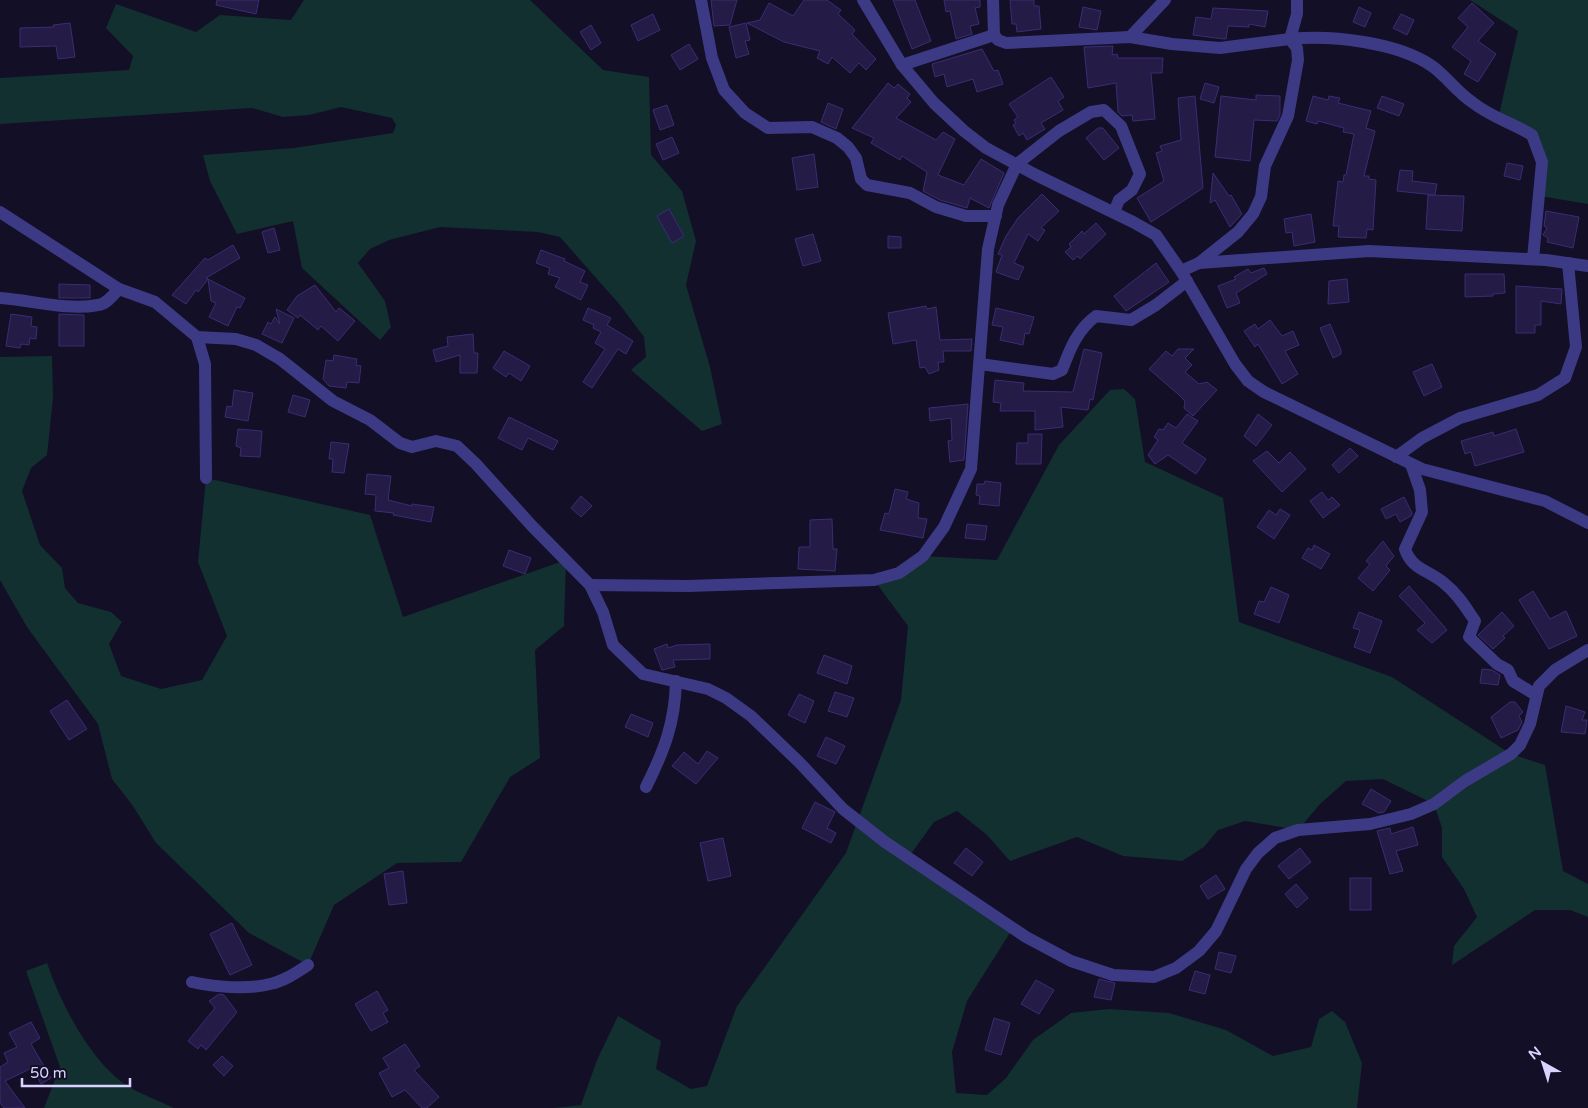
<svg xmlns="http://www.w3.org/2000/svg" width="1588" height="1108" viewBox="0 0 1588 1108" font-family="'Varela Round',sans-serif">
<style>
.green{fill:#12302f}
.building{fill:#241b47;stroke:#3b2d73}
.lines{fill:none;stroke-linecap:round;stroke-linejoin:round}
.street{stroke:#3d3a85;stroke-width:12}
</style>
<rect width="100%" height="100%" fill="#130f26"/>
<g class="green">
<path d="M304 0H530L603 70 649 77 651 155 682 191 696 241 686 285 710 367 722 424 702 431 631 370 646 357 644 337 620 305 560 237 538 232 440 227 389 240 370 249 358 263 385 301 391 327 380 340 302 268 293 221 237 234 210 181 203 155 294 148 393 133 396 125 392 118 341 107 309 115 283 117 252 108 0 124V78L129 70 133 56 106 28 116 4 196 32 220 15 291 20Z"/>
<path d="M1470 0H1588V204L1540 196 1537 146 1498 119 1518 31Z"/>
<path d="M52 356 53 398 47 455 31 468 22 491 40 545 62 568 65 588 78 603 111 612 122 622 109 644 121 676 161 689 202 680 227 636 198 562 206 478 370 515 403 617 566 560 564 626 535 650 540 758 510 777 461 862 397 863 334 905 308 965 249 933 156 843 133 806 112 779 98 724 27 627 0 580V357Z"/>
<path d="M1124 389 1135 399 1145 462 1223 498 1239 622 1392 677 1511 754 1545 765 1563 871 1588 884V917L1570 910H1535L1452 965 1454 946 1477 917 1464 889 1442 857V828L1434 804 1383 779 1346 781 1320 804 1298 830 1245 821 1218 830 1204 847 1182 861 1123 856 1077 837 1010 861 987 835 957 811 934 822 908 858 1013 928 967 1001 952 1052 956 1093 987 1095 1006 1078 1033 1040 1071 1013 1109 1009 1169 1013 1226 1030 1273 1056 1311 1047 1319 1019 1332 1011 1345 1022 1362 1063 1357 1108H554L581 1105 597 1060 618 1016 661 1041 656 1069 691 1089 707 1086 737 1006 846 853 901 700 908 626 874 580 923 556 997 560 1059 445 1110 390Z"/>
<path d="M47 963C61 1004 91 1063 129 1087 143 1095 160 1101 174 1108H44L60 1067 26 971Z"/>
</g>
<g class="building">
<path d="M217 0H259L256 14 216 5Z"/>
<path d="M711 0H737L730 25 714 26Z"/>
<path d="M804 0H827L841 10 838 14 855 30 852 34 876 59 866 70 859 63 850 73 832 57 828 64 817 58 820 51 784 42 747 23 760 20 769 3 793 16Z"/>
<path d="M893 0H915L931 41 912 49Z"/>
<path d="M944 0H980V7L975 8 979 24 970 26 972 34 956 39 950 11 946 12Z"/>
<path d="M1010 0H1034V6H1039L1041 29 1017 32 1016 24H1012Z"/>
<path d="M1472 3 1494 23 1478 41 1496 54 1478 82 1464 74 1471 61 1452 47 1468 27 1458 18Z"/>
<path d="M1083 7 1101 11 1097 30 1079 27Z"/>
<path d="M1359 7 1371 13 1365 27 1353 22Z"/>
<path d="M1213 8 1268 11 1265 27 1249 24V27L1228 26 1226 39H1224L1193 35 1196 17 1211 19Z"/>
<path d="M653 14 660 30 638 41 631 25Z"/>
<path d="M1401 14 1414 20 1407 35 1393 28Z"/>
<path d="M70 23 75 57 58 59 56 46 20 47V28L54 27 53 25Z"/>
<path d="M746 23 750 40 745 41 749 54 736 58 729 27Z"/>
<path d="M591 25 601 43 591 50 580 32Z"/>
<path d="M689 44 698 59 680 70 671 55Z"/>
<path d="M1113 46 1112 55 1117 54 1118 58H1163L1162 73H1151L1155 119 1133 121 1132 115 1122 116 1118 112 1116 83 1088 88 1084 47Z"/>
<path d="M982 49 994 71 998 70 1003 84 977 92 973 79 947 87 944 74 935 77 932 64Z"/>
<path d="M1051 77 1064 97 1058 101 1063 110 1041 123 1045 129 1027 140 1023 133 1019 136 1013 125 1016 123 1014 120 1018 117 1009 104Z"/>
<path d="M888 83 894 88 898 84 910 94 907 98 911 102 896 118 936 140 943 132 955 139 938 175 964 185 981 159 1004 173 989 208 970 198 967 208 940 200 923 191 927 172 902 156 900 160 871 143 874 138 852 128Z"/>
<path d="M1205 83 1219 87 1214 103 1200 99Z"/>
<path d="M1256 95 1280 96V115L1277 121 1254 120 1250 161 1215 157 1221 96 1256 100Z"/>
<path d="M1195 96 1203 188 1151 222 1137 198 1164 181 1156 153 1162 151 1160 146 1181 140 1178 98Z"/>
<path d="M1313 96 1328 100 1329 96 1340 98 1338 103 1371 111 1366 128 1375 131 1364 176H1369V179L1376 180 1373 230 1367 229 1366 238 1338 237 1339 226H1333L1338 181 1343 182 1344 175H1346L1354 134 1343 132 1344 128 1318 121 1317 124 1306 121Z"/>
<path d="M1382 96 1404 104 1399 116 1377 108Z"/>
<path d="M828 103 843 109 836 129 821 122Z"/>
<path d="M667 105 674 125 660 130 653 110Z"/>
<path d="M1098 128H1103L1119 148 1104 160 1086 138Z"/>
<path d="M672 137 679 153 663 160 656 144Z"/>
<path d="M814 154 818 187 797 190 792 158Z"/>
<path d="M1507 163 1523 166 1520 180 1504 176Z"/>
<path d="M1400 170 1413 171 1412 181 1437 184 1435 195 1397 191Z"/>
<path d="M1213 173 1229 196 1231 195 1242 214 1230 227 1215 200 1210 203Z"/>
<path d="M1042 194 1059 211 1041 228 1045 230 1038 241 1028 234 1014 263 1024 267 1018 280 996 272 1002 255 998 254 1006 236 1018 218Z"/>
<path d="M1428 195 1464 196 1462 231 1426 229Z"/>
<path d="M669 209 684 236 672 243 657 216Z"/>
<path d="M1546 211 1579 217 1573 248 1547 242 1548 238 1543 235 1547 228 1544 226Z"/>
<path d="M1311 214 1315 242 1294 246 1292 232 1286 233 1284 219Z"/>
<path d="M1096 223 1106 234 1080 259 1078 256 1073 260 1065 252 1071 247 1069 244 1082 231 1084 234Z"/>
<path d="M274 228 280 250 268 253 262 232Z"/>
<path d="M813 234 821 261 803 266 795 239Z"/>
<path d="M888 236 901 237V248H888Z"/>
<path d="M233 245 240 258 206 278 245 298 240 308 237 307 228 326 209 317 216 303 211 301 208 279 198 292 196 290 186 304 172 295 205 258 208 260Z"/>
<path d="M541 250 565 259 564 261 585 271 580 282 588 285 581 300 555 287 560 278 548 274 550 268 536 263Z"/>
<path d="M1156 263 1169 282 1126 311 1114 296Z"/>
<path d="M1264 268 1267 274 1236 293 1240 303 1227 308 1218 286 1236 279 1234 277 1248 269 1251 273Z"/>
<path d="M1465 274H1504L1505 293 1493 294V296L1465 297Z"/>
<path d="M1347 279 1349 302 1328 304 1329 281Z"/>
<path d="M59 284 90 285V298H59Z"/>
<path d="M315 285 336 312 339 308 355 321 338 341 321 326 318 330 300 315 298 318 287 310 297 296Z"/>
<path d="M1516 286 1562 289 1561 304 1541 301V325H1535V333H1516Z"/>
<path d="M926 306 927 309 936 307 940 340 972 339 971 351H943L944 362H938L939 370 929 374 925 367 920 368 916 340 893 344 888 313Z"/>
<path d="M588 308 611 318 607 325 633 341 626 354 618 349 592 388 583 382 605 349 595 343 601 332 593 328 594 325 583 320Z"/>
<path d="M996 308 1034 317 1029 334 1025 333 1023 345 1000 340 1003 327 992 325Z"/>
<path d="M276 309 294 318 282 343 262 334 268 322 271 324 275 317 280 324Z"/>
<path d="M11 314 32 317 31 326 37 327 36 339 30 338 29 345 21 344 20 348 6 346Z"/>
<path d="M59 314 84 315V346H59Z"/>
<path d="M1270 320 1282 336 1293 331 1299 345 1285 351 1298 374 1282 384 1258 344 1255 347 1244 331 1255 324 1258 329Z"/>
<path d="M1330 324 1341 350V354L1333 358 1320 328Z"/>
<path d="M473 334 474 353H478L477 373H460V355L436 362 433 350 448 346 447 337Z"/>
<path d="M1084 349 1102 353 1093 400 1090 399 1088 410 1061 407 1063 427 1035 430V411H1000L1001 403 993 402 995 380 1024 383 1023 391 1073 392Z"/>
<path d="M1178 349H1194L1185 358 1192 365 1185 372 1199 384 1207 382 1217 390 1193 416 1184 408 1185 401 1179 395 1149 369 1166 351 1172 356Z"/>
<path d="M504 351 530 366 521 381 509 373 506 377 493 368Z"/>
<path d="M334 355 357 359 356 365 361 366 359 383 347 382 346 388 329 386 323 379 326 360 333 361Z"/>
<path d="M1432 364 1442 387 1424 396 1413 372Z"/>
<path d="M234 390 253 393 248 421 225 417 227 406 232 407Z"/>
<path d="M293 395 310 400 305 417 288 412Z"/>
<path d="M968 404 964 460 950 462 948 441 952 440 951 418 930 421 929 408Z"/>
<path d="M1187 414 1198 421 1182 443 1206 459 1196 474 1168 455 1155 464 1148 455 1158 440 1154 437 1159 429 1163 430 1168 423 1176 428Z"/>
<path d="M1258 414 1272 425 1256 446 1244 436Z"/>
<path d="M509 417 558 441 553 450 528 438 522 450 498 438Z"/>
<path d="M238 429 262 431 260 457 240 456 241 448 236 446Z"/>
<path d="M1516 429 1524 452 1475 466 1471 452 1465 454 1461 441 1493 432 1494 436Z"/>
<path d="M1028 434H1042L1041 464H1016L1017 443H1028Z"/>
<path d="M331 442 349 444 344 473 332 472 333 459H329Z"/>
<path d="M1350 448 1358 456 1339 473 1332 465Z"/>
<path d="M1267 451 1279 463 1290 452 1306 469 1282 492 1253 461Z"/>
<path d="M367 474 391 476 388 500 412 506V504L434 507 431 522 393 515 394 513 375 511 376 495 365 494Z"/>
<path d="M985 481 1001 483 999 506 979 504 980 496 976 495 977 484H984Z"/>
<path d="M895 489 908 492 906 499 919 503 918 518 927 519 923 538 880 530 885 513 889 514Z"/>
<path d="M1322 492 1328 500 1332 497 1340 505 1323 518 1310 501Z"/>
<path d="M581 496 592 506 581 517 571 508Z"/>
<path d="M1404 497 1412 513 1411 516 1400 522 1396 514 1386 519 1381 509Z"/>
<path d="M1280 509 1290 515 1274 539 1257 527 1269 510 1276 515Z"/>
<path d="M832 519 833 549H837L835 571 798 569 799 547H810V520Z"/>
<path d="M967 524 987 526 985 540 965 538Z"/>
<path d="M1383 541 1394 556 1386 566 1390 570 1373 591 1358 578 1370 564 1366 561Z"/>
<path d="M1314 545 1330 554 1321 569 1302 558 1308 548 1312 550Z"/>
<path d="M509 550 531 558 525 574 503 566Z"/>
<path d="M1409 586 1447 630 1432 643 1417 630 1425 623 1399 596Z"/>
<path d="M1271 587 1289 595 1279 623 1254 614 1259 601 1264 602Z"/>
<path d="M1533 591 1550 619 1566 611 1577 636 1549 649 1519 600Z"/>
<path d="M1359 612 1382 621 1370 653 1354 647 1360 630 1353 628Z"/>
<path d="M1502 612 1514 626 1503 636 1505 638 1493 649 1478 635Z"/>
<path d="M667 644 668 648 677 645 710 644V659L673 660 675 667 662 670 654 649Z"/>
<path d="M824 655 852 666 847 684 817 673Z"/>
<path d="M1482 669 1492 670 1500 675 1498 685 1480 683Z"/>
<path d="M835 692 854 698 847 717 828 711Z"/>
<path d="M799 694 814 701 805 723 788 715Z"/>
<path d="M67 700 87 729 69 740 50 711Z"/>
<path d="M1510 702H1515L1523 712 1519 716 1522 722 1518 730 1501 738 1491 717Z"/>
<path d="M1566 706 1585 712 1582 720H1587L1585 734 1561 732Z"/>
<path d="M631 714 653 723 648 737 625 727Z"/>
<path d="M826 737 845 746 836 764 817 756Z"/>
<path d="M707 751 718 758 696 784 672 766 684 752 698 764Z"/>
<path d="M1371 789 1391 801 1384 812 1379 813 1362 804Z"/>
<path d="M815 802 835 812 827 828 836 833 831 843 802 828Z"/>
<path d="M1413 827 1418 845 1396 851 1403 871 1390 874 1377 831 1390 828 1391 834Z"/>
<path d="M723 838 731 876 708 881 700 843Z"/>
<path d="M966 848 983 862 972 876 954 863Z"/>
<path d="M1300 848 1311 862 1289 879 1278 866Z"/>
<path d="M403 871 407 903 389 905 384 874Z"/>
<path d="M1216 875 1225 889 1208 899 1200 886Z"/>
<rect x="1350" y="878" width="21" height="32"/>
<path d="M1296 884 1308 898 1297 908 1285 894Z"/>
<path d="M232 923 252 965 230 975 210 934Z"/>
<path d="M1219 952 1236 956 1231 973 1215 969Z"/>
<path d="M1195 971 1210 975 1205 994 1189 990Z"/>
<path d="M1099 979 1115 983 1111 1000 1094 997Z"/>
<path d="M1036 980 1054 990 1039 1014 1021 1004Z"/>
<path d="M377 991 388 1010 383 1013 388 1022 371 1031 355 1004Z"/>
<path d="M219 994 224 995 237 1012 206 1050 201 1045 198 1049 188 1041 215 1008 209 1001Z"/>
<path d="M994 1018 1010 1023 1001 1055 985 1050Z"/>
<path d="M31 1022 40 1038 31 1044 51 1078 41 1084 32 1068 5 1081 25 1108H4L0 1103V1067L8 1062 4 1053 17 1047 9 1033Z"/>
<path d="M405 1044 420 1066 414 1070 439 1097 427 1108H422L405 1090 392 1097 379 1073 389 1068 383 1058Z"/>
<path d="M222 1056 233 1066 224 1076 213 1065Z"/>
</g>
<g class="lines">
<g class="street">
<path d="M701 0 712 58 724 90 745 113 768 128 812 127 837 138 848 147 856 158 861 179 867 185 910 193 936 207 966 216H996"/>
<path d="M863 0 902 65 934 103 964 131 986 148 1036 175 1133 222 1156 235 1181 271 1235 364 1248 381 1264 392 1422 469 1545 501 1588 523"/>
<path d="M1297 0V14L1290 39C1332 35 1397 42 1432 66 1446 76 1457 92 1472 102 1490 117 1513 123 1532 135L1542 162 1533 259"/>
<path d="M994 35 998 40 1006 43 1130 37 1172 44 1220 48 1290 39 1297 48 1298 60 1288 116 1265 166 1261 197 1253 214 1238 232 1199 263 1181 271"/>
<path d="M1130 37 1165 0"/>
<path d="M902 65 994 35 993 0"/>
<path d="M0 212 119 289 155 302 197 337 236 339 256 345 280 359 333 401 370 420 400 443 412 447 436 441 457 446 476 464 532 526 590 585 603 612 613 645 643 674 708 689 726 698 751 716 799 762 843 809 885 842 1026 937 1071 961 1113 975 1154 977 1176 968 1199 951 1216 931 1246 869 1258 853 1275 838 1298 830 1370 824 1411 814 1434 804 1465 781 1511 754 1520 745 1530 724 1539 686 1555 670 1588 650"/>
<path d="M1199 263 1369 251 1546 260 1588 266"/>
<path d="M0 298C31 300 67 311 98 305 107 304 113 295 119 289"/>
<path d="M197 337 205 364 206 478"/>
<path d="M980 364 1053 374 1062 370C1070 349 1077 330 1096 316L1131 320 1156 305 1187 281"/>
<path d="M1396 457 1422 438 1460 418 1538 395 1565 378 1576 347 1568 263"/>
<path d="M1411 464 1420 490 1422 512 1405 549C1412 570 1429 570 1445 584 1458 594 1466 608 1475 621L1469 637 1497 664 1508 670 1513 681 1536 695"/>
<path d="M590 585 688 586 874 580 899 573 923 556 944 527 971 469 988 249 998 205 1017 164 1059 131 1091 112 1104 110 1121 126 1140 174 1132 190 1119 200 1114 212"/>
<path d="M646 787C664 751 675 723 676 681"/>
<path d="M192 982C214 987 248 990 270 984 284 981 296 973 308 965"/>
</g>
</g>
<g transform="translate(1543 1063) rotate(321)" stroke="#130f26" stroke-width="4" paint-order="stroke">
<path d="M0-4L9 19L0 12L-9 19Z" fill="#d9d4ff"/>
<text y="-8" font-size="14" font-weight="bold" text-anchor="middle" fill="#d9d4ff">N</text>
</g>
<path d="M22 1078v8h108v-8" fill="none" stroke="#d9d4ff" stroke-width="2.5"/>
<text x="30" y="1078" font-size="15" fill="#d9d4ff" stroke="#130f26" stroke-width="4" paint-order="stroke">50 m</text>
</svg>
